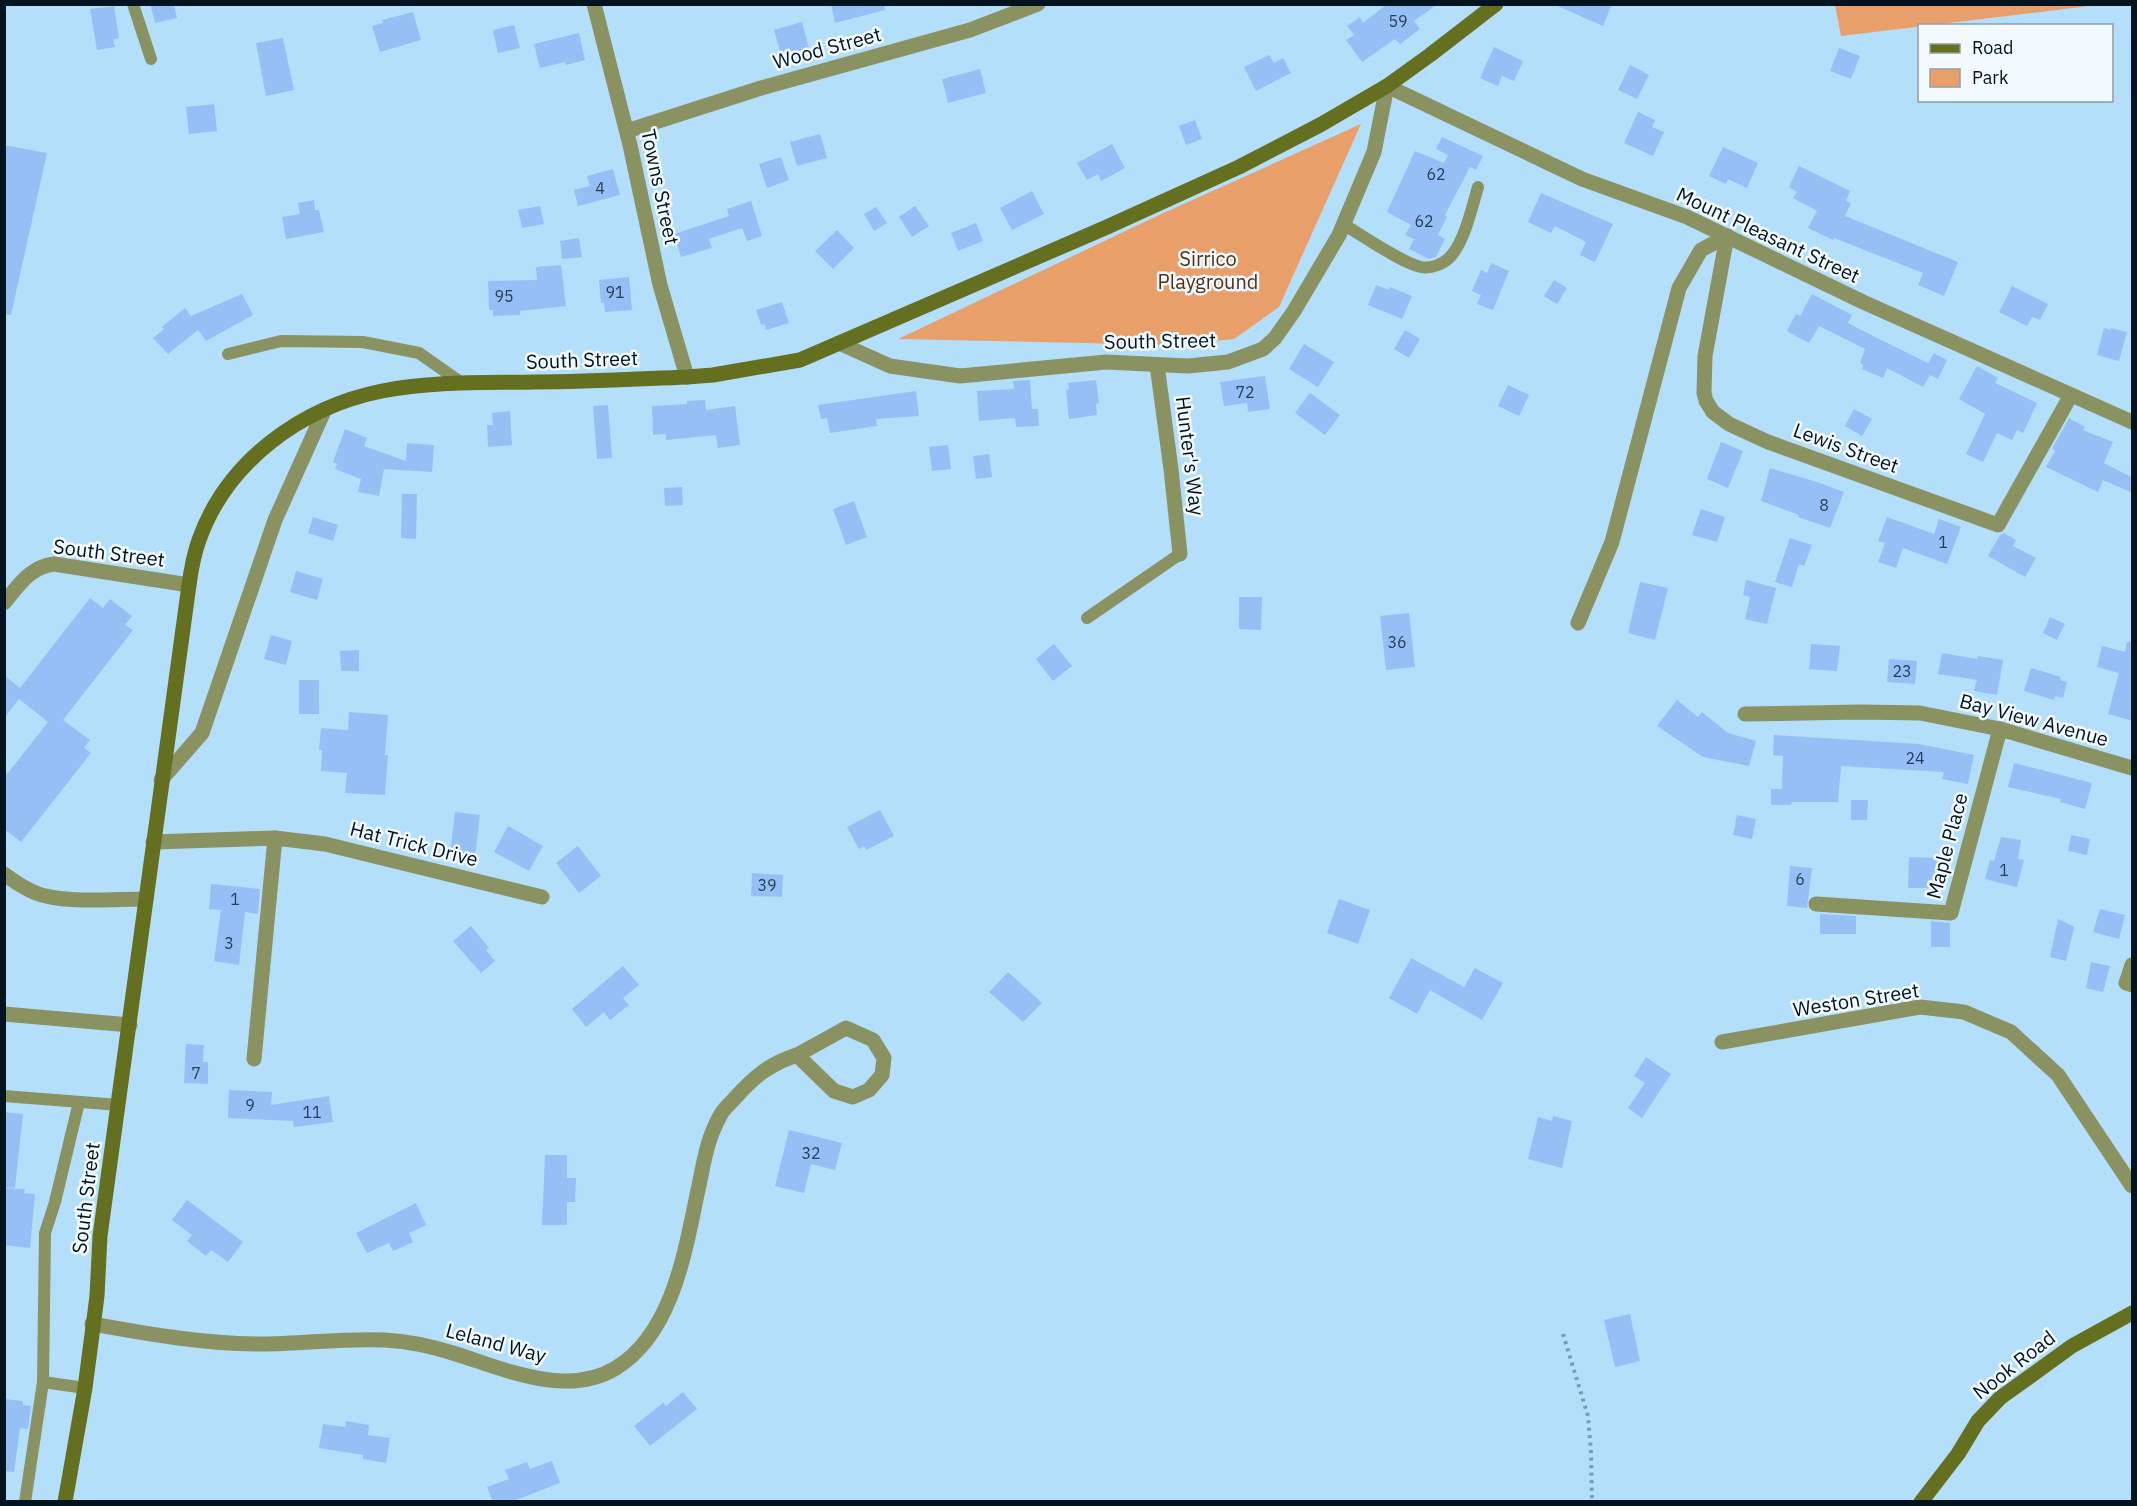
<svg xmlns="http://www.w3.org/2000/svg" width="2137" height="1506" viewBox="0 0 2137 1506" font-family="'IBM Plex Sans',sans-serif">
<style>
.green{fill:#e99f69}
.building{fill:#96bff6}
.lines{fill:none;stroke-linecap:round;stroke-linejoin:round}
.path{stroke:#779bb2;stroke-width:4;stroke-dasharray:3 4.5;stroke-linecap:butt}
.lane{stroke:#8a9262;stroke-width:12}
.street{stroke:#8a9262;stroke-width:15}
.secondary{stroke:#656f20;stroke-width:15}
.labels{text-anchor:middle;stroke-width:5;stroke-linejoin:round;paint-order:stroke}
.number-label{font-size:16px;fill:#263e55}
.street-label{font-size:20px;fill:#00131f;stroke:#f3faff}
.park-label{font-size:20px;fill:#562f0f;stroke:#f3faff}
</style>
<rect width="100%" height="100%" fill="#b3dffb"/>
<g class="green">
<path d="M2106 4 1841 36 1835 5V4Z"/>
<path d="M1361 124 1279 307 1234 339 1174 345 898 339 1157 216Z"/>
</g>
<g class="building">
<path d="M150 4H174L177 18 155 23Z"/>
<path d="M831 4H884L885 10 835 23Z"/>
<path d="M1387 4H1438L1414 21 1420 29 1400 44 1395 39 1362 62 1346 40 1354 35 1347 26 1360 17 1363 23Z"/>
<path d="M1553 4H1612L1603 26Z"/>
<path d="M114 6 119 38 113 39 115 47 97 50 90 9Z"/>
<path d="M413 12 421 40 380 52 372 26 383 23 382 20Z"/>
<path d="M802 22 809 49 782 58 774 30Z"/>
<path d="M514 25 520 48 498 53 493 30Z"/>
<path d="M579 33 585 60 566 65 565 62 540 68 534 44Z"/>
<path d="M283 38 294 90 266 96 256 43Z"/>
<path d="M1494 47 1523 61 1514 81 1502 76 1498 86 1480 78Z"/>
<path d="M1839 48 1860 56 1851 79 1830 71Z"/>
<path d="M1269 55 1274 63 1283 58 1291 73 1256 91 1244 67Z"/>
<path d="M1630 65 1649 75 1637 99 1618 90Z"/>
<path d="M980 69 986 93 948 103 942 79Z"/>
<path d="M214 104 217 131 189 134 186 107Z"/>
<path d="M1638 112 1655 120 1652 127 1664 132 1653 156 1624 143Z"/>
<path d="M1195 120 1202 139 1186 145 1179 126Z"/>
<path d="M820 134 827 158 797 166 790 142Z"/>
<path d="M1442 137 1483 156 1476 170 1470 167 1445 215 1447 217 1438 235 1445 239 1436 257 1429 259 1409 249 1414 239 1405 235 1411 225 1387 212 1415 151 1444 163 1448 155 1436 149Z"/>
<path d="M1112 144 1125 168 1101 181 1098 174 1087 180 1077 163Z"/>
<path d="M4 145 47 153 11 315 4 314Z"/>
<path d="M1723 147 1758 163 1747 188 1728 179 1726 184 1709 176Z"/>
<path d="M781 157 789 180 767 188 759 164Z"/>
<path d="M1799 166 1850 191 1846 201 1851 203 1845 216 1958 262 1944 296 1918 285 1923 273 1834 238 1833 240 1808 228 1817 211 1793 198 1797 192 1789 187Z"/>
<path d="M613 169 620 195 578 206 574 190 590 186 587 176Z"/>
<path d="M1032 191 1044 214 1012 230 1000 208Z"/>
<path d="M1541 193 1613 224 1595 262 1580 255 1586 242 1555 226 1551 233 1528 222Z"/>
<path d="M314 200 315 210H319L324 232 286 239 282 217 300 214 298 203Z"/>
<path d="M751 201 762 236 747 241 742 228 709 239 712 248 681 257 674 234 729 216 727 209Z"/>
<path d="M540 206 544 224 522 228 518 210Z"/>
<path d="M915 206 929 226 912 237 899 217Z"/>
<path d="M876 207 887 223 874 231 864 214Z"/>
<path d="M976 223 983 241 958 251 951 233Z"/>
<path d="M837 230 854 248 833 269 815 251Z"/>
<path d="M579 238 582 257 562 259 560 241Z"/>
<path d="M1491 263 1509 271 1493 310 1477 304 1481 295 1472 291 1481 270 1487 273Z"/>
<path d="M561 265 566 306 520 311V315L493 316V310H489L488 281 537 280 536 267Z"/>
<path d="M629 277 632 310 605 312 604 303H601L599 280Z"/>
<path d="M1554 280 1567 288 1557 304 1544 296Z"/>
<path d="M1376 285 1389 290 1390 287 1412 296 1402 319 1368 305Z"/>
<path d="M2012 286 2048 304 2040 320 2032 317 2027 326 1999 312Z"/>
<path d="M242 294 253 315 206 341 198 330 168 354 153 338 164 329 162 327 185 308 191 316Z"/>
<path d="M1812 294 1852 315 1848 323 1877 338 1928 363 1934 353 1947 360 1938 379 1930 375 1923 387 1887 368 1883 378 1862 369 1863 365 1860 363 1865 349 1819 326 1809 343 1787 331 1796 314 1800 316Z"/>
<path d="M782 302 789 323 766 330 765 324 761 325 756 310Z"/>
<path d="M2104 328 2111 330V328L2127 332 2119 361 2097 355Z"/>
<path d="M1405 330 1420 339 1409 358 1394 349Z"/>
<path d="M1304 344 1334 362 1318 387 1289 369Z"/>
<path d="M1977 366 1998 378 1995 383 2037 403 2023 433 2017 430 2012 440 1997 433 1983 462 1966 454 1985 414 1959 399Z"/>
<path d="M1265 376 1270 409 1248 412 1247 403 1224 406 1220 382Z"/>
<path d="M1030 380 1032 409H1038L1039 426 1016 427 1015 418 979 421 977 391 1014 389 1013 381Z"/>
<path d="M1096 380 1099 403 1096 404 1097 415 1069 419 1066 390 1069 389 1068 383Z"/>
<path d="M1508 385 1529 395 1519 416 1498 406Z"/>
<path d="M916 391 919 416 876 419 877 426 830 433 827 418 821 419 818 405Z"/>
<path d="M1310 393 1340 415 1325 435 1295 413Z"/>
<path d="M705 400 706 410 735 406 740 445 718 448 716 435 666 440V434L653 435 652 406 687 404V401Z"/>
<path d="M608 405 612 458 597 459 593 406Z"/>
<path d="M1854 409 1872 419 1862 436 1845 426Z"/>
<path d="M510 411 512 445 488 447 487 425H493L492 413Z"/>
<path d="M2069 418 2085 427 2083 430 2113 442 2104 463 2133 478V493L2103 480 2098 492 2046 467 2055 451 2052 449Z"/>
<path d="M345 429 367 438 364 446 406 461 407 443 434 445 432 472 384 469 379 496 358 492 361 479 335 469 337 464 333 462Z"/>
<path d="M1721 442 1743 451 1728 488 1707 479Z"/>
<path d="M948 445 951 469 932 471 929 447Z"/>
<path d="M989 454 992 477 976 479 973 456Z"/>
<path d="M1770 468 1817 482 1844 492 1830 528 1798 517 1799 515 1761 501Z"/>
<path d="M682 487 683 505 665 506 664 488Z"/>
<path d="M402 494H417L416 539 401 538Z"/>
<path d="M854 501 867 537 846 545 833 509Z"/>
<path d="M1701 509 1725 517 1717 542 1692 535Z"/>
<path d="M313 517 338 525 333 541 308 533Z"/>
<path d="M1887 517 1934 534 1939 519 1961 527 1947 564 1903 548 1896 568 1878 562 1885 543 1878 541Z"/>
<path d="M2004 533 2016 540 2013 546 2036 558 2025 577 1988 556 2000 535Z"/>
<path d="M1790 538 1812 545 1804 566 1799 564 1792 587 1775 582Z"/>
<path d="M296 571 323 579 317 600 290 592Z"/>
<path d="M1746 580 1776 588 1767 624 1745 619 1750 597 1743 595Z"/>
<path d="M1640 582 1668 588 1655 640 1628 633Z"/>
<path d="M1239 597H1262L1261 630 1239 629Z"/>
<path d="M90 598 103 608 110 599 132 616 125 625 133 630 63 720 90 740 84 748 91 753 21 842 4 829V778L48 722 19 699 4 718V675L20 688Z"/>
<path d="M1409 613 1415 667 1386 670 1380 616Z"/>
<path d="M2050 617 2065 624 2057 640 2043 633Z"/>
<path d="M271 635 292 641 286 665 264 659Z"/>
<path d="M2127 642H2133V721L2108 714 2119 673 2097 667 2102 646 2125 652Z"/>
<path d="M1054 644 1072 666 1053 681 1036 659Z"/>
<path d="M1811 644 1840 646 1837 671 1809 669Z"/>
<path d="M359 650V671H341L340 651Z"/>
<path d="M1942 653 1977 659 1978 656 2003 660 1997 695 1974 691 1977 680 1938 674Z"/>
<path d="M1889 659 1917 661 1915 684 1887 682Z"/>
<path d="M2031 668 2061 677 2060 680 2067 682 2063 698 2055 696 2054 700 2024 691Z"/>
<rect x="299" y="680" width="20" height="34"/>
<path d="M1677 700 1698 717 1702 712 1728 733 1756 741 1749 766 1703 757 1657 726Z"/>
<path d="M349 712 388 715 385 755H388L385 795 345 793 347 773 321 771 322 750H319L321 728 348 730Z"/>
<path d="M1774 735 1919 744 1974 755 1968 784 1942 779 1944 772 1841 766 1838 802H1792L1791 805H1771V789H1782L1783 756 1773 755Z"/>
<path d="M2014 763 2092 783 2085 809 2060 802 2061 799 2008 787Z"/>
<path d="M1851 800H1868L1867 820H1851Z"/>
<path d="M880 810 894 836 866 850 864 846 859 849 847 827Z"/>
<path d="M455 812 480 815 475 857 450 854Z"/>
<path d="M1737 815 1756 819 1752 839 1733 835Z"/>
<path d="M508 826 543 846 529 871 494 852Z"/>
<path d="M2071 835 2090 839 2087 855 2068 851Z"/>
<path d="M2001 837 2021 840 2018 859 2024 860 2017 887 1985 879 1990 860 1994 861Z"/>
<path d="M578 846 601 876 579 893 556 863Z"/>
<path d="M1909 857 1939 858V888H1908Z"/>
<path d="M1790 866 1812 868 1807 908 1787 906Z"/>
<path d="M752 873 783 875 782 897 751 896Z"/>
<path d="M211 884 260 889 258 914 245 912 239 965 214 961 221 910 209 909Z"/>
<path d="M1339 899 1370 910 1358 944 1327 933Z"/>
<path d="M2100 909 2125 915 2119 939 2093 932Z"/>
<path d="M1820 914 1856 916V934H1820Z"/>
<path d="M2058 919 2073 926 2074 928 2066 961 2050 957Z"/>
<path d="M1931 921 1950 923V947H1931Z"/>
<path d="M471 926 489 948 486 950 495 961 481 973 453 941Z"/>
<path d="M1411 958 1464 987 1475 968 1503 983 1482 1020 1430 990 1417 1014 1389 998Z"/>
<path d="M2091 962 2110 966 2103 992 2086 988Z"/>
<path d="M623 966 639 985 623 998 629 1005 610 1020 604 1012 586 1027 572 1009Z"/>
<path d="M1008 972 1042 1003 1023 1022 989 992Z"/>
<path d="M186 1044 204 1045 203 1062H208V1084L184 1083Z"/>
<path d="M1646 1057 1671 1074 1642 1118 1628 1108 1645 1083 1634 1076Z"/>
<path d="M229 1090 272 1092 271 1105 329 1096 333 1122 294 1127 293 1121 228 1118Z"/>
<path d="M4 1112 23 1114 15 1188 4 1187Z"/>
<path d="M1553 1116 1572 1121 1562 1168 1528 1159 1538 1117 1552 1121Z"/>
<path d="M789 1130 842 1143 835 1170 811 1164 804 1193 775 1186Z"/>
<path d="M545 1155H567V1178H576L575 1202H567V1225H542Z"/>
<path d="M4 1188 25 1189 24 1193 35 1194 30 1248 4 1245Z"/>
<path d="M187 1200 243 1242 228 1262 211 1250 206 1256 187 1241 192 1235 172 1220Z"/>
<path d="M416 1203 426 1225 409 1233 413 1242 393 1251 389 1243 367 1253 356 1233Z"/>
<path d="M1630 1314 1640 1361 1615 1367 1604 1320Z"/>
<path d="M683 1392 697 1409 650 1446 634 1426 663 1403 666 1406Z"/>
<path d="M4 1399 23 1401V1405L31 1406 28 1429 20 1428 14 1472 4 1471Z"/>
<path d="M346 1421 369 1425 368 1435 390 1438 386 1463 363 1459V1455L319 1448 323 1424 345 1427Z"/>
<path d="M552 1461 560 1483 511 1502H493L487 1487 509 1479 505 1470 527 1462 530 1469Z"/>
</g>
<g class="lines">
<path class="path" d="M1563 1334 1588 1416 1591 1452 1592 1502"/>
<g class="lane">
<path d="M133 4 151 59"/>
<path d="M1343 224C1363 236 1402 263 1421 267 1431 269 1444 264 1451 256 1465 240 1472 207 1478 187"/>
<path d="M228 354 281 341 363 342 419 353 463 384"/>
<path d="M1087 618 1180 554"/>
<path d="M4 1096 119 1105"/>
<path d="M79 1102 55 1202 45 1233 43 1382 85 1388"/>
<path d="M25 1502 43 1382"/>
</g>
<g class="street">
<path d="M594 4 630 145 660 285 687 377"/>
<path d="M627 131 761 88 970 30 1038 4"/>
<path d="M1727 236 1705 356 1704 393 1706 401 1713 412 1729 424 1768 442 1998 525 2071 395"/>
<path d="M839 343 890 366 960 376 1106 362 1188 366 1228 362 1263 349 1275 338 1294 311 1339 235 1374 152 1387 86 1582 179 1687 217 1863 302 2132 422"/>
<path d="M1157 365 1171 469 1180 554"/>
<path d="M4 603C19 585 30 567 54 564L189 585"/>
<path d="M1578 623 1612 542 1679 288 1701 250 1727 236"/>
<path d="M1745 714 1861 712 1920 713 2000 729 2132 768"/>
<path d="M161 780 202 733 275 520 325 409"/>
<path d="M153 842 275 838 325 844 542 897"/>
<path d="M4 874C17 883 31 893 46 896 75 903 116 899 146 899"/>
<path d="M1816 904 1951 913 2000 729"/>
<path d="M2132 965 2126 983 2132 985"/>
<path d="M4 1014 130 1025"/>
<path d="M1722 1042 1920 1007 1964 1012 2011 1032 2058 1075 2132 1186"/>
<path d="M254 1059 275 838"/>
<path d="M92 1324C149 1334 203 1344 261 1344 302 1344 343 1338 384 1340 408 1341 434 1347 456 1354 504 1369 567 1398 616 1368 673 1333 685 1251 698 1190 704 1163 706 1141 720 1116 723 1109 730 1104 735 1098 754 1077 769 1064 797 1055L834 1091 853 1097 869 1090 882 1075 884 1058 873 1040 846 1028 797 1055"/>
</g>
<g class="secondary">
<path d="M65 1502 85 1388 97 1296 100 1236 189 585C191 570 194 554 199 540 227 461 302 407 382 391 433 381 485 383 536 382 587 382 637 379 687 377L713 375 800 360 1107 227 1239 167 1320 125 1387 86 1430 55 1496 4"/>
<path d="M1921 1502 1958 1454 1978 1421 2000 1398 2072 1346 2132 1313"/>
</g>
</g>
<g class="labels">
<g class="number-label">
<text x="1398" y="27">59</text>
<text x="1436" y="180">62</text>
<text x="600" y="194">4</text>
<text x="1424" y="227">62</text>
<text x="615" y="298">91</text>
<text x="504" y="302">95</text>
<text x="1245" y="398">72</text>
<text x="1824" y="511">8</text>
<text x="1943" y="548">1</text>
<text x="1397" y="648">36</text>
<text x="1902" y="677">23</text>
<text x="1915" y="764">24</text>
<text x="2004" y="876">1</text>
<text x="1800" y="885">6</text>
<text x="767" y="891">39</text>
<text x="235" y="905">1</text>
<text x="229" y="949">3</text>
<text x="196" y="1079">7</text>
<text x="250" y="1111">9</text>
<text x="312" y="1118">11</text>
<text x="811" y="1159">32</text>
</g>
<g class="street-label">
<text transform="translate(827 48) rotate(-15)" y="7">Wood Street</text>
<text transform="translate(660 187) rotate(78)" y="7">Towns Street</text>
<text transform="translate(1768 235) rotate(25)" y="7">Mount Pleasant Street</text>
<text transform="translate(1160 341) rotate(-1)" y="7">South Street</text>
<text transform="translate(582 360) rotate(-2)" y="7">South Street</text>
<text transform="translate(1846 448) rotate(20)" y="7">Lewis Street</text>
<text transform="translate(1190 456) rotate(83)" y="7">Hunter's Way</text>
<text transform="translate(109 553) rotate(7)" y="7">South Street</text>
<text transform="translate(2034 720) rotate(15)" y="7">Bay View Avenue</text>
<text transform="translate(414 844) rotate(14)" y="7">Hat Trick Drive</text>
<text transform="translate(1947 846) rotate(-75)" y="7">Maple Place</text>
<text transform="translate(1856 1000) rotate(-9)" y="7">Weston Street</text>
<text transform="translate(86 1198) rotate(-83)" y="7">South Street</text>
<text transform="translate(496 1343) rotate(15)" y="7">Leland Way</text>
<text transform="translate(2014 1365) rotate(-38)" y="7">Nook Road</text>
</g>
<g class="park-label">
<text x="1208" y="266">Sirrico<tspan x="1208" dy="23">Playground</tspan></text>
</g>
</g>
<rect width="2137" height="1506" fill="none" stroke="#00131f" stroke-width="12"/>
<rect x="1918" y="24" width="195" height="78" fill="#f3faff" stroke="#929ea5" stroke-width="1.5"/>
<rect x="1930" y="44" width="30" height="9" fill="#656f20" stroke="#929ea5" stroke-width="1.5"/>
<text x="1972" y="54" font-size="18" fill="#00131f">Road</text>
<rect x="1930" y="69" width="30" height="18" fill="#e99f69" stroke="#929ea5" stroke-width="1.5"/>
<text x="1972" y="84" font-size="18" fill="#00131f">Park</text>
</svg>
